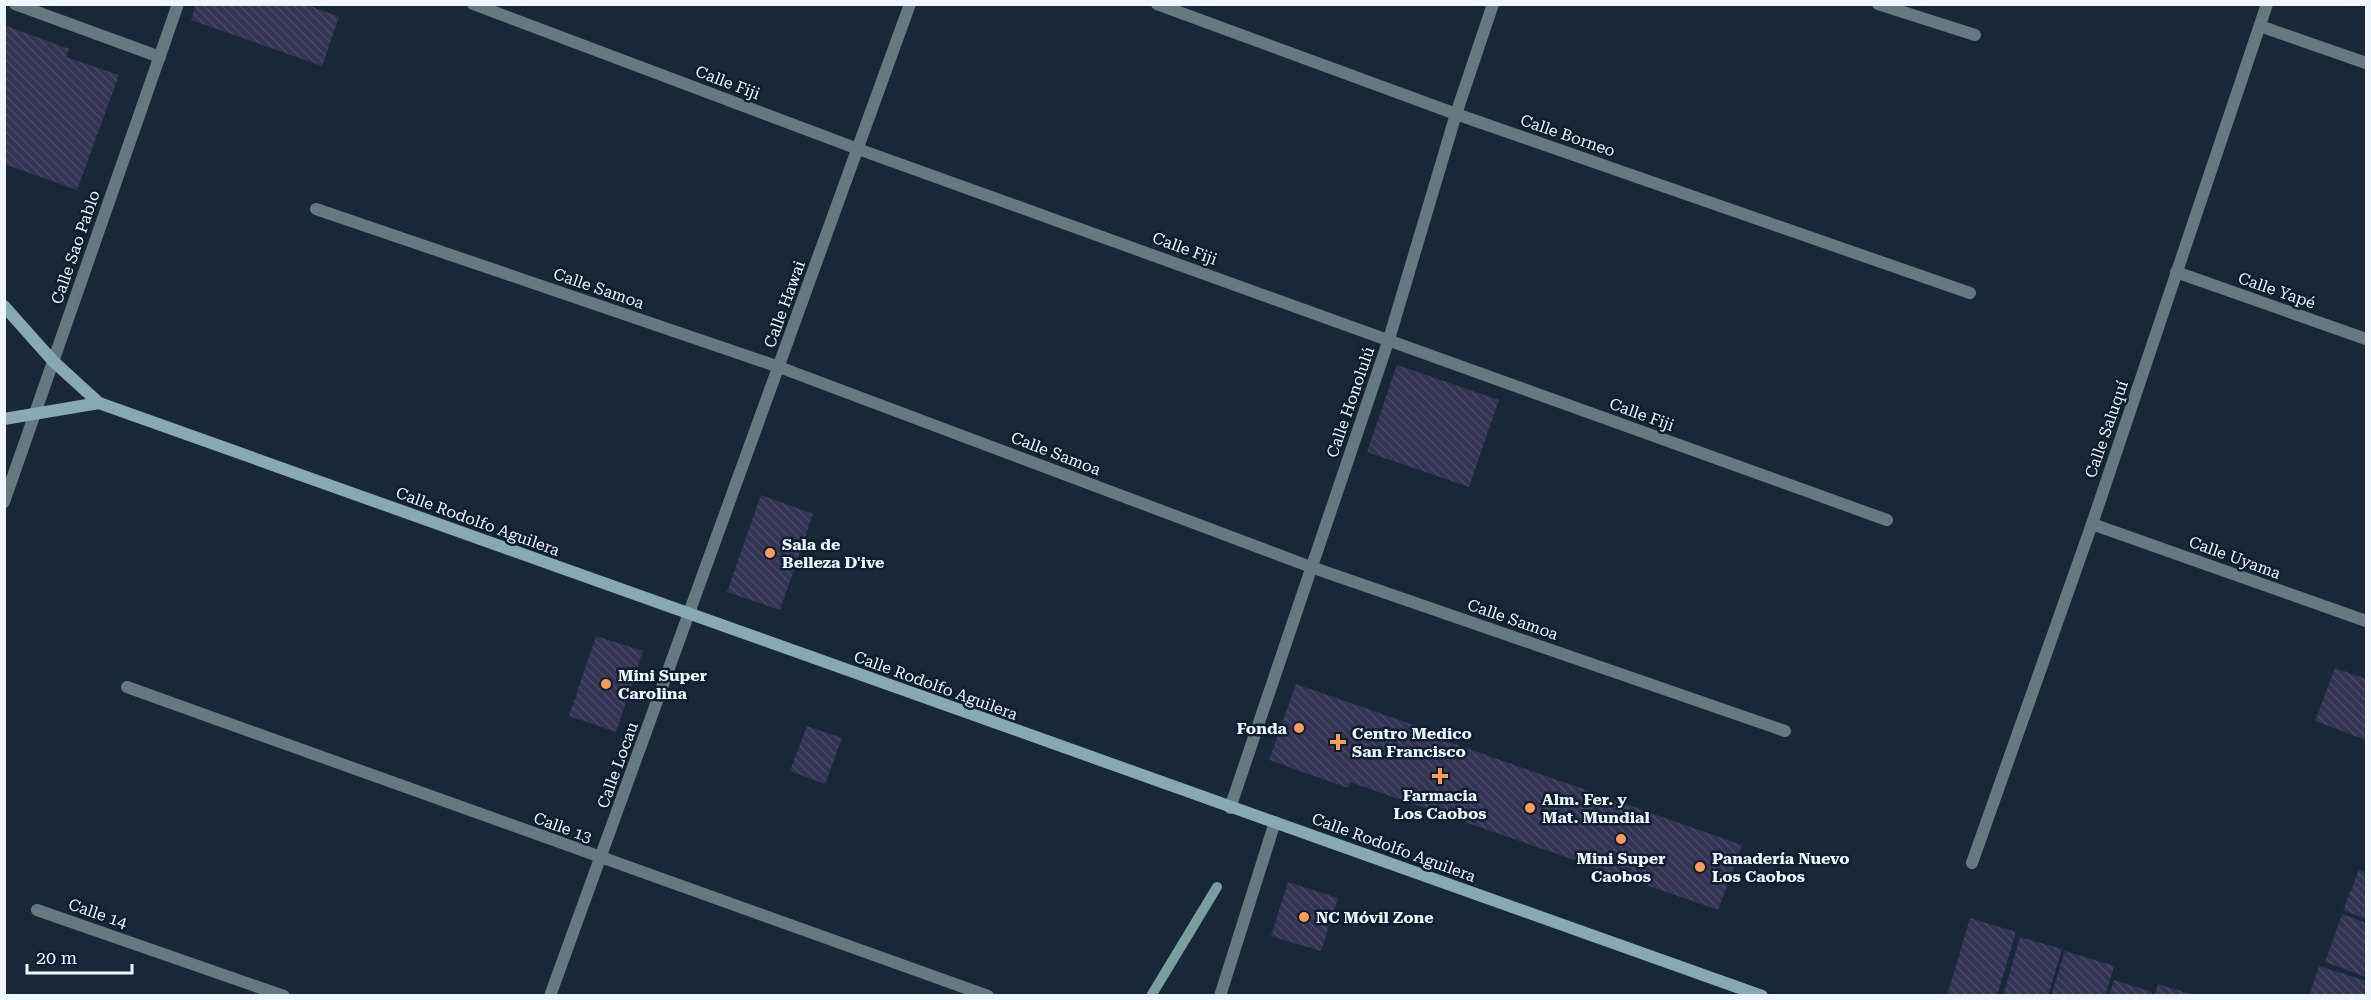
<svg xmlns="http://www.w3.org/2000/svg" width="2371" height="1000" viewBox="0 0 2371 1000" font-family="'Roboto Serif',serif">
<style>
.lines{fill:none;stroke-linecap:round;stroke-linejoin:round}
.stream{stroke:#779f9e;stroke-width:10}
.building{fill:url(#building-back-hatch)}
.street{stroke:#657980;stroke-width:12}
.secondary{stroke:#87a9b3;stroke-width:12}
.poi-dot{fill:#ff9b5a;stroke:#0f1e2e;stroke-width:2}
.labels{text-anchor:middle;stroke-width:5;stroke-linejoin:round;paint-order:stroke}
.street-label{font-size:16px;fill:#eef6ff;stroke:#0f1e2e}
.poi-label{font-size:16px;font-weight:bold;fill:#eef6ff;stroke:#0f1e2e;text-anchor:start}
</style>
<defs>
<pattern id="building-back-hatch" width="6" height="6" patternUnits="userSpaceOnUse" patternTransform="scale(1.5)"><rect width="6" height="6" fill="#333354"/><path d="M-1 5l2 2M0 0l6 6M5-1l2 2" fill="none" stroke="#474765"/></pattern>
</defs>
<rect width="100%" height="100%" fill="#192838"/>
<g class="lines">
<path class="stream" d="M1151 996 1217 887"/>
</g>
<g class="building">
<path d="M196 4H305L339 17 322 66 191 20Z"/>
<path d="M4 25 69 49 66 57 119 75 77 190 4 164Z"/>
<path d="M1397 365 1499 400 1469 487 1367 452Z"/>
<path d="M761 495 813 514 780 610 727 592Z"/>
<path d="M596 636 643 651 616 732 569 716Z"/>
<path d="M2335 668 2366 679V740L2315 721Z"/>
<path d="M1296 684 1437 733 1435 737 1742 845 1718 910 1350 782 1348 788 1269 760Z"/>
<path d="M807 726 842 738 825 784 790 771Z"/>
<path d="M2359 870 2366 873V919L2343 910Z"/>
<path d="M1288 882 1338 898 1321 951 1271 936Z"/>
<path d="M2342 914 2366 923V977L2325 962Z"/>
<path d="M1970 918 2016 932 1997 996H1947Z"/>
<path d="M2020 937 2062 949 2048 996H2003Z"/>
<path d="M2065 951 2114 966 2105 996H2051Z"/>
<path d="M2319 966 2366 981V996H2309Z"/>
<path d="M2114 980 2152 992 2151 996H2109Z"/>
<path d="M2158 984 2194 995V996H2154Z"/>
</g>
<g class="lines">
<g class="street">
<path d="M15 4 160 57"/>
<path d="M473 4 858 149 1887 520"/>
<path d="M1157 4 1456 114 1970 293"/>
<path d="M1878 4 1975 35"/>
<path d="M2260 26 2366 63"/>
<path d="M316 209 779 367 1311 567 1785 731"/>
<path d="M2176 272 2366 339"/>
<path d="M4 502 178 4"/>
<path d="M2092 524 2366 621"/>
<path d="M127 687 988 996"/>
<path d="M1230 808 1389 339 1456 114 1493 4"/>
<path d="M1972 863 2092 524 2267 4"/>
<path d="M37 910 284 996"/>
<path d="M550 996 910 4"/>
<path d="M1220 996 1275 822"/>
</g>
<g class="secondary">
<path d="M4 306 53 361 99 403 1762 996"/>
<path d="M4 419 99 403"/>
</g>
</g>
<g class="poi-dot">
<circle cx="770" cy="553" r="6"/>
<circle cx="606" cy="684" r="6"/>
<circle cx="1299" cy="728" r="6"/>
<path d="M1335 733h6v6h6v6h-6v6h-6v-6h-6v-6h6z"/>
<path d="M1437 767h6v6h6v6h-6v6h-6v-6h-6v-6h6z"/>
<circle cx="1530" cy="808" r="6"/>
<circle cx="1621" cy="839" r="6"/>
<circle cx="1700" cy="867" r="6"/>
<circle cx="1304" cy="917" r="6"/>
</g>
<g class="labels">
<g class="street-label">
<text transform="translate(728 82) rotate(21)" y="6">Calle Fiji</text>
<text transform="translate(1568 135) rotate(19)" y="6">Calle Borneo</text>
<text transform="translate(75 247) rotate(-71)" y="6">Calle Sao Pablo</text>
<text transform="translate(1185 248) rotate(20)" y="6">Calle Fiji</text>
<text transform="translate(599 288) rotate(19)" y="6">Calle Samoa</text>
<text transform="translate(2277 290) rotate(19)" y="6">Calle Yapé</text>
<text transform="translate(784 304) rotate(-70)" y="6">Calle Hawai</text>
<text transform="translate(1350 402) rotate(-71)" y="6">Calle Honolulú</text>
<text transform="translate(1642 414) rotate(20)" y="6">Calle Fiji</text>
<text transform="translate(2106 429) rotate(-71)" y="6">Calle Saluquí</text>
<text transform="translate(1056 453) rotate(21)" y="6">Calle Samoa</text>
<text transform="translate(478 521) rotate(20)" y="6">Calle Rodolfo Aguilera</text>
<text transform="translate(2235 557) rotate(20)" y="6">Calle Uyama</text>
<text transform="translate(1513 619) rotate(19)" y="6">Calle Samoa</text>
<text transform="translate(936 685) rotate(20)" y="6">Calle Rodolfo Aguilera</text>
<text transform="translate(617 765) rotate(-70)" y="6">Calle Locau</text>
<text transform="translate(563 827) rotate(20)" y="6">Calle 13</text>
<text transform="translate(1394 847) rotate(20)" y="6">Calle Rodolfo Aguilera</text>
<text transform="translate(98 913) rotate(19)" y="6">Calle 14</text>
</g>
<g class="poi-label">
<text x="782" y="550">Sala de<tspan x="782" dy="18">Belleza D'ive</tspan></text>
<text x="618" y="681">Mini Super<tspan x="618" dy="18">Carolina</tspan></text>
<text x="1287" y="734" text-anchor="end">Fonda</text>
<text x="1352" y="739">Centro Medico<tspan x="1352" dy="18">San Francisco</tspan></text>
<text x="1440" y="801" text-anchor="middle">Farmacia<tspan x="1440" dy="18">Los Caobos</tspan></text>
<text x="1542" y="805">Alm. Fer. y<tspan x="1542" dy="18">Mat. Mundial</tspan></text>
<text x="1621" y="864" text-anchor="middle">Mini Super<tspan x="1621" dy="18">Caobos</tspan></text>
<text x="1712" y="864">Panadería Nuevo<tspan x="1712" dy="18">Los Caobos</tspan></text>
<text x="1316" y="923">NC Móvil Zone</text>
</g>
</g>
<rect width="2371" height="1000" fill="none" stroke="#eef6ff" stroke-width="12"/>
<path d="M27 964v9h105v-9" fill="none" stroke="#eef6ff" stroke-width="3"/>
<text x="36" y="964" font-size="18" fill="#eef6ff" stroke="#0f1e2e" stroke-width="4.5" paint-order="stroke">20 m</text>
</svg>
